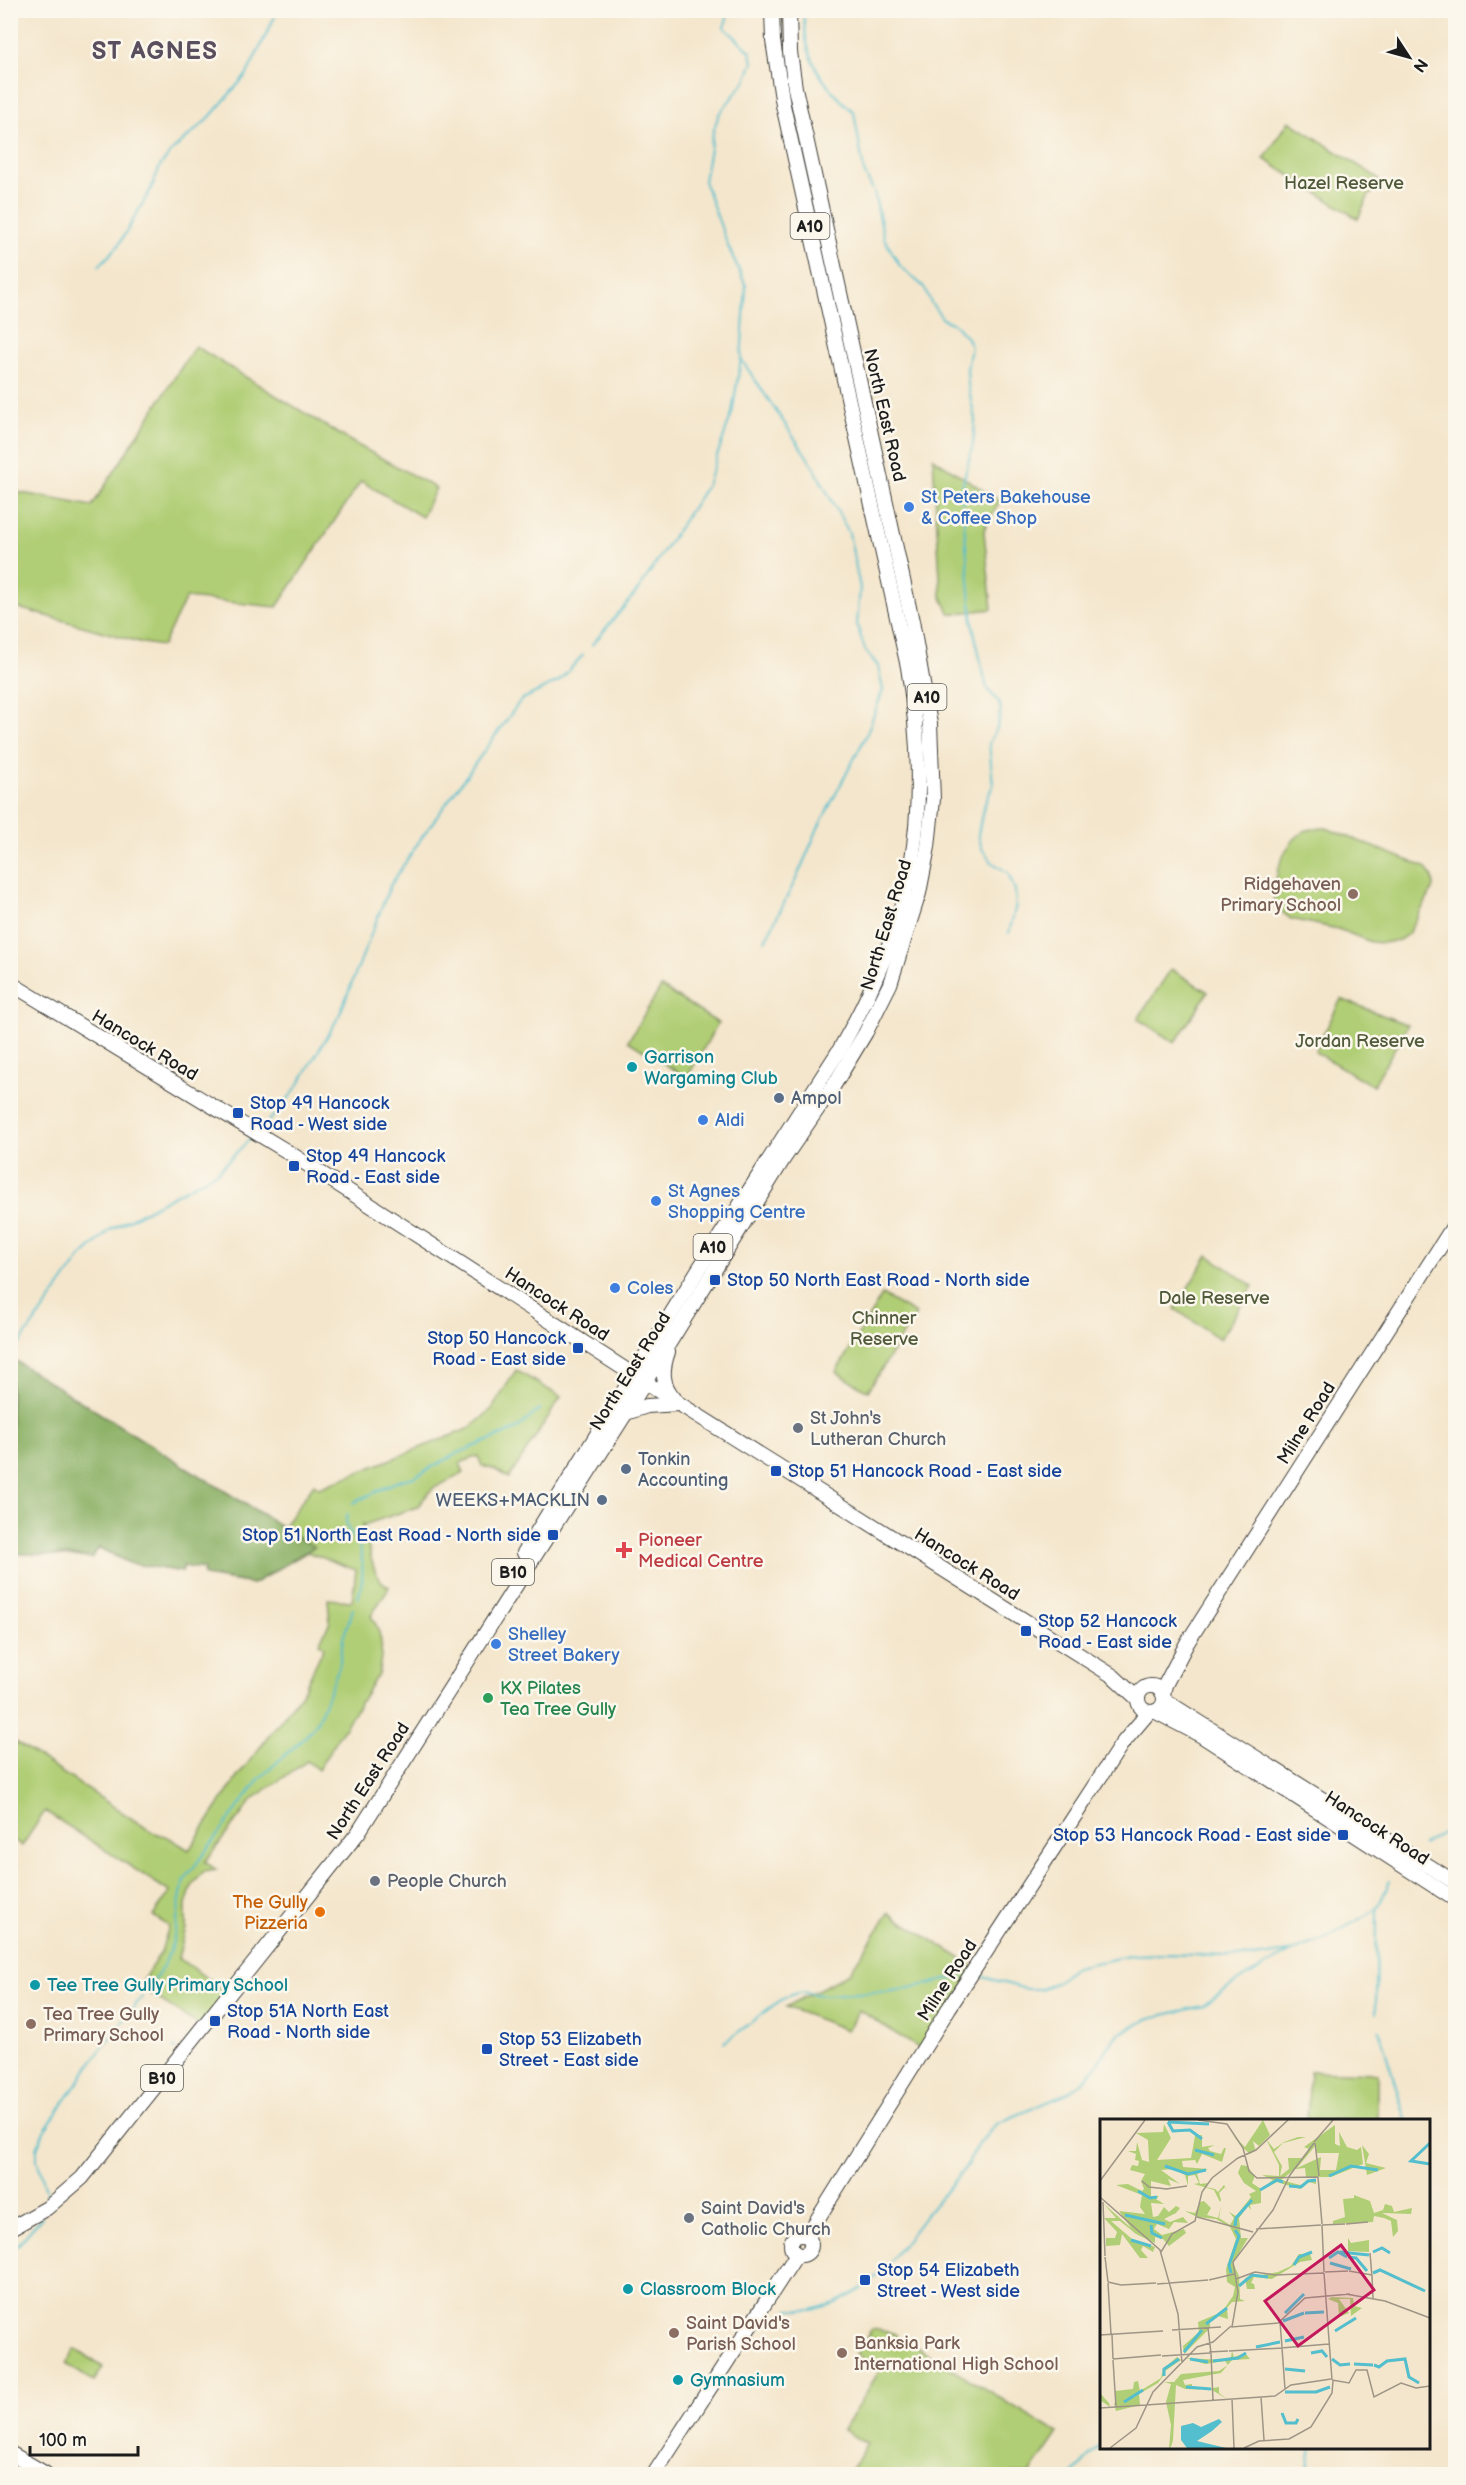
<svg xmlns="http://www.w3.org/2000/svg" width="1466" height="2485" viewBox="0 0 1466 2485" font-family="'Balsamiq Sans',sans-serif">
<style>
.green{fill:#b0ce75;stroke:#667548;stroke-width:1.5}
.forest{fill:#8cb166;stroke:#546641;stroke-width:1.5}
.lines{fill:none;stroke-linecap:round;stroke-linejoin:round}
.stream{stroke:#53becd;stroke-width:2}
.major-casing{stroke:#3c3a36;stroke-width:16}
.major{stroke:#fff;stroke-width:14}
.shop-dot{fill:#3f7fe0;stroke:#fbf7ec;stroke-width:2}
.education-dot{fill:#8d6e63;stroke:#fbf7ec;stroke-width:2}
.culture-dot{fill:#0f9aa8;stroke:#fbf7ec;stroke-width:2}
.service-dot{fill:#5c6f8a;stroke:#fbf7ec;stroke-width:2}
.transit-dot{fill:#1a4fb4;stroke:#fbf7ec;stroke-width:2}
.worship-dot{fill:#6b7280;stroke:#fbf7ec;stroke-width:2}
.health-dot{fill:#e0444e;stroke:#fbf7ec;stroke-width:2}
.leisure-dot{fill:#2e9e5b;stroke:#fbf7ec;stroke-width:2}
.food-dot{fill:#e8710a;stroke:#fbf7ec;stroke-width:2}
.labels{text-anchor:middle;stroke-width:5;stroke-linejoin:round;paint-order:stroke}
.shield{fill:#fbf7ec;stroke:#5f5e5a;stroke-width:1.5}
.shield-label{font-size:16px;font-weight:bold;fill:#1c1c1c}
.park-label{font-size:18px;fill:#505a3b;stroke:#fbf7ec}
.street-label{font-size:18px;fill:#1c1c1c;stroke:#fbf7ec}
.shop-label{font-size:18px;fill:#366cbe;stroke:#fbf7ec;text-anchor:start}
.education-label{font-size:18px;fill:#785e54;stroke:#fbf7ec;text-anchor:start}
.culture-label{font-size:18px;fill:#0d838f;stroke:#fbf7ec;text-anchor:start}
.service-label{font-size:18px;fill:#4e5e75;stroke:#fbf7ec;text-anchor:start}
.transit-label{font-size:18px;fill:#164399;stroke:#fbf7ec;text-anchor:start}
.worship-label{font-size:18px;fill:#5b616d;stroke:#fbf7ec;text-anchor:start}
.health-label{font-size:18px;fill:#be3a42;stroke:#fbf7ec;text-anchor:start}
.leisure-label{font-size:18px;fill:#27864d;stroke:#fbf7ec;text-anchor:start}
.food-label{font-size:18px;fill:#c56008;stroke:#fbf7ec;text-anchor:end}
.district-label{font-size:24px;font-weight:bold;letter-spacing:1.5px;fill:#594f5e;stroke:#fbf7ec}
.inset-river{fill:none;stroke:#53becd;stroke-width:3}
.inset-road{fill:none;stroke:#9e9586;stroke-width:1.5}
.view{fill:#c2185b;fill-opacity:0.15;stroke:#c2185b;stroke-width:3}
.inset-edge{fill:none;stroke:#1c1c1c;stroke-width:3}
</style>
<rect width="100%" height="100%" fill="#fbf7ec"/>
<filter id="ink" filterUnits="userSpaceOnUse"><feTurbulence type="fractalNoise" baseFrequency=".0167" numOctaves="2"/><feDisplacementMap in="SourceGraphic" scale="12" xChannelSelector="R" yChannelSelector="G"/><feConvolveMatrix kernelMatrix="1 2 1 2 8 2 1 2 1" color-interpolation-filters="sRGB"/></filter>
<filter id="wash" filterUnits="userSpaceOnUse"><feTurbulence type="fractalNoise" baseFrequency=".008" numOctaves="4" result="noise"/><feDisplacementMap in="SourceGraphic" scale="24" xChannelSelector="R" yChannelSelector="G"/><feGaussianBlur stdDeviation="1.35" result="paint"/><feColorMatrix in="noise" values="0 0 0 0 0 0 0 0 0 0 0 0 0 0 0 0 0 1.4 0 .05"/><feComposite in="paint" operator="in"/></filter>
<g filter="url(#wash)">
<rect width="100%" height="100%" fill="#f4e6cc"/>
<g class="green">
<path d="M1289 121 1375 176 1383 186 1369 195 1358 219 1264 159Z"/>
<path d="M195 346 352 442 436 488 422 517 361 481 277 607 186 598 162 646 143 643 11 606V491L92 506Z"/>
<path d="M933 458 1000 501 985 527 984 532 992 609 950 614 941 596Z"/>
<path d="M1326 828 1425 867 1433 878 1434 887 1408 934 1399 940 1383 943 1371 942 1338 929 1291 919 1274 906C1274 880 1279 848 1303 832 1308 828 1319 829 1326 828Z"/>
<path d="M1171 969 1208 992 1175 1043 1138 1019Z"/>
<path d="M661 987 718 1023 687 1078 628 1041Z"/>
<path d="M1341 999 1408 1025 1373 1086 1315 1052Z"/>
<path d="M1208 1255 1253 1286 1220 1339 1175 1309Z"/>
<path d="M882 1295 916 1314 868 1391 836 1372Z"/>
<path d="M10 1358 283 1527 314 1484 319 1488 470 1428 492 1409 516 1370 561 1397 509 1478 496 1470 482 1466 478 1456 460 1463 464 1473 432 1489 417 1507 364 1525 362 1523C371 1542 368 1576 389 1587L371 1616C384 1635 383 1652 378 1674L318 1770 307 1761 253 1799 205 1862 217 1870 203 1872 192 1886 186 1905V1928L178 1958 228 1993 201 2027 139 1986 161 1952 169 1926 153 1916 170 1892 45 1811 22 1846 11 1838V1739L152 1832 168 1837 189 1850 238 1776 302 1693 324 1647 319 1643 330 1622 328 1599 352 1601 356 1570 307 1552 253 1584 204 1576V1569L184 1566 182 1572 129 1563 99 1548 92 1558 11 1553Z"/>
<path d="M889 1913 976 1968 923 2051 859 2010 847 2030 786 2007 849 1973Z"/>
<path d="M1310 2071 1377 2073V2120H1307Z"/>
<path d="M872 2329 893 2333 1058 2433 1030 2474H848L867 2444 843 2430 880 2370 856 2354Z"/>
<path d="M75 2349 103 2367 94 2382 66 2364Z"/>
</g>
<path class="forest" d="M11 1358 314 1547 253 1584 203 1575 204 1569 183 1566 182 1572 129 1563 99 1547 92 1557 11 1553Z"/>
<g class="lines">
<g class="stream">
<path d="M802 10C805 20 805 29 806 39 812 70 830 92 854 112L864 172 874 192 884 238 900 266 924 287 931 303 943 319 954 324 967 338 971 347 967 369 968 385 975 420 973 444 962 487 963 512 973 627 987 689 998 701 1001 709 997 728 989 743 993 785 983 809 978 834 982 849 993 863 1008 873 1015 890 1016 905 1009 933"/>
<path d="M99 266 118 246 151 189 160 166 172 151 209 118 247 74 278 10"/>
<path d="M741 359 812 464 849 533 860 588 857 625 865 650 878 666 883 690 866 736 818 828 797 877 765 941"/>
<path d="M592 645 639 589 707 485 732 413 741 359 746 286 728 246 704 181 713 132 719 114 746 80 753 62 750 51 724 27 730 10"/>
<path d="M260 1130 282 1107 299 1084 339 1016 390 886 420 840 521 700 559 681 583 655"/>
<path d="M10 1357 81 1257 110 1230 217 1172 253 1136"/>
<path d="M353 1503 398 1481 414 1477 458 1453 517 1429 540 1409"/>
<path d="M348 1514C341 1527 356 1537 360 1549 364 1564 363 1584 358 1598"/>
<path d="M1423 1845 1451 1827 1456 1819"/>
<path d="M976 1975 1026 1989H1041L1057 1982 1075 1967 1134 1955 1165 1954 1254 1957 1289 1952 1325 1939 1377 1909"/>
<path d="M149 1988C161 1971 170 1956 174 1936 179 1917 178 1898 185 1879L260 1778 306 1736 317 1722 339 1667 343 1638 353 1609"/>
<path d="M1376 2013 1377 1909 1390 1881"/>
<path d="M1379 2030 1406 2120"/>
<path d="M724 2042C745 2030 776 1998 797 1993 805 1991 816 1995 824 1995 842 1994 858 1993 875 1992 905 1992 933 1981 962 1977"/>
<path d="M174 2048 176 2049"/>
<path d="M49 2200 37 2160V2148L44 2131 102 2048 142 1997"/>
<path d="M10 2254 42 2217"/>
<path d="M788 2310H812L836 2303 860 2290 885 2268 924 2217 965 2168 979 2144 996 2124 1064 2095 1079 2085 1096 2068 1107 2047 1119 2034 1150 2018 1203 2006 1235 1983 1288 1953"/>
<path d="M1073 2474 1100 2445"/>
<path d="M1307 2474 1312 2448"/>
</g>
</g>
</g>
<g filter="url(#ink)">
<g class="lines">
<g class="major-casing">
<g id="major">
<path d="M10 983 288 1152 654 1388 1113 1676 1138 1699"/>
<path d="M668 1352C662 1369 661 1384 674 1398"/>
<path d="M626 1413 647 1406 679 1404"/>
<path d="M524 1553 697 1272 840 1049C915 917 932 816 908 667L783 105 773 41 772 10"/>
<circle cx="1151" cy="1699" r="13"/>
<path d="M1163 1694 1165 1685 1187 1643 1456 1222"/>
<path d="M1164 1700 1456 1883"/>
<path d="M1156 1712 1202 1736 1456 1900"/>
<path d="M10 2229 47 2208 82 2178 358 1833 624 1416 784 1158 834 1085 866 1032 890 984 919 893 928 847 933 799 930 724 912 621 795 88 790 52 789 10"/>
<circle cx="801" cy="2245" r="10"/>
<path d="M807 2236 949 2008 1042 1866 1121 1745 1149 1712"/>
<path d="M10 2453 46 2474"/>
<path d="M654 2474 797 2254"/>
</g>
</g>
<use href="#major" class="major"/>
</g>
</g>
<g class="shop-dot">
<circle cx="909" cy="507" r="6"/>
<circle cx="703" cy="1120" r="6"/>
<circle cx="656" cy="1201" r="6"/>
<circle cx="615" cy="1288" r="6"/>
<circle cx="496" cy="1644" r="6"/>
</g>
<g class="education-dot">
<circle cx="1353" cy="894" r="6"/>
<circle cx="31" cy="2024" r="6"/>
<circle cx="674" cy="2333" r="6"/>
<circle cx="842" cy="2353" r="6"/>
</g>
<g class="culture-dot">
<circle cx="632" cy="1067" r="6"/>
<circle cx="35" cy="1985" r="6"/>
<circle cx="628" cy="2289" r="6"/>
<circle cx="678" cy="2380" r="6"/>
</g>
<g class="service-dot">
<circle cx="779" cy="1098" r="6"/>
<circle cx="626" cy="1469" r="6"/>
<circle cx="602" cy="1500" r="6"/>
</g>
<g class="transit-dot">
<rect x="232" y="1107" width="12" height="12" rx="3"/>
<rect x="288" y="1160" width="12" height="12" rx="3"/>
<rect x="709" y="1274" width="12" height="12" rx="3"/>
<rect x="572" y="1342" width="12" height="12" rx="3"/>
<rect x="770" y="1465" width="12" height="12" rx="3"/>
<rect x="547" y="1529" width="12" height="12" rx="3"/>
<rect x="1020" y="1625" width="12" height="12" rx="3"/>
<rect x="1337" y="1829" width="12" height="12" rx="3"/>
<rect x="209" y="2015" width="12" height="12" rx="3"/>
<rect x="481" y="2043" width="12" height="12" rx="3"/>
<rect x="859" y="2274" width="12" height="12" rx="3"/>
</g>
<g class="worship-dot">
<circle cx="798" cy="1428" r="6"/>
<circle cx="375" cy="1881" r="6"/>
<circle cx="689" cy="2218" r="6"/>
</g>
<path class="health-dot" d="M621 1541h6v6h6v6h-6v6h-6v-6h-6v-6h6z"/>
<circle class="leisure-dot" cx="488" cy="1698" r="6"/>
<circle class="food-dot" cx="320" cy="1912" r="6"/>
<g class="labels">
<g class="shield">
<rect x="790.5" y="213" width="39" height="26" rx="4.5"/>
<rect x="907.5" y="684" width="39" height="26" rx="4.5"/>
<rect x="693.5" y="1234" width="39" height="26" rx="4.5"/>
<rect x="492" y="1559" width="42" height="26" rx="4.5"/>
<rect x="141" y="2065" width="42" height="26" rx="4.5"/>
</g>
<g class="shield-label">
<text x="810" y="232">A10</text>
<text x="927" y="703">A10</text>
<text x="713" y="1253">A10</text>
<text x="513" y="1578">B10</text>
<text x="162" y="2084">B10</text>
</g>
<g class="park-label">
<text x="1344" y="189">Hazel Reserve</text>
<text x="1360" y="1047">Jordan Reserve</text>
<text x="1214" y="1304">Dale Reserve</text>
<text x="884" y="1324">Chinner<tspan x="884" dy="21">Reserve</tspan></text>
</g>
<g class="street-label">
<text transform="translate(885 415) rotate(77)" y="6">North East Road</text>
<text transform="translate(886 925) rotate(-73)" y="6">North East Road</text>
<text transform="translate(145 1045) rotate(31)" y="6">Hancock Road</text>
<text transform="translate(557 1304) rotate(33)" y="6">Hancock Road</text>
<text transform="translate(630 1371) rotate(-58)" y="6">North East Road</text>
<text transform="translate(1306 1423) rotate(-58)" y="6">Milne Road</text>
<text transform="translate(967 1564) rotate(32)" y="6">Hancock Road</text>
<text transform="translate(368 1781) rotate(-57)" y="6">North East Road</text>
<text transform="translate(1377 1828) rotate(33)" y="6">Hancock Road</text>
<text transform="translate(947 1980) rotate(-57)" y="6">Milne Road</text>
</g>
<g class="shop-label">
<text x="921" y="503">St Peters Bakehouse<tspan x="921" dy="21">&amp; Coffee Shop</tspan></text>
<text x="715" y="1126">Aldi</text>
<text x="668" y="1197">St Agnes<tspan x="668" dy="21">Shopping Centre</tspan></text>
<text x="627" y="1294">Coles</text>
<text x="508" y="1640">Shelley<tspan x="508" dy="21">Street Bakery</tspan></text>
</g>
<g class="education-label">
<text x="1341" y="890" text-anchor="end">Ridgehaven<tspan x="1341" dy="21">Primary School</tspan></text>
<text x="43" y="2020">Tea Tree Gully<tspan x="43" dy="21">Primary School</tspan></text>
<text x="686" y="2329">Saint David's<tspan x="686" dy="21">Parish School</tspan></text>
<text x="854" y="2349">Banksia Park<tspan x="854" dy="21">International High School</tspan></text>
</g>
<g class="culture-label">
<text x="644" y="1063">Garrison<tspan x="644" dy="21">Wargaming Club</tspan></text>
<text x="47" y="1991">Tee Tree Gully Primary School</text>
<text x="640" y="2295">Classroom Block</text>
<text x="690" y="2386">Gymnasium</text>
</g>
<g class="service-label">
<text x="791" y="1104">Ampol</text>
<text x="638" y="1465">Tonkin<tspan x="638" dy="21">Accounting</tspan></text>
<text x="590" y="1506" text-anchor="end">WEEKS+MACKLIN</text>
</g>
<g class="transit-label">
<text x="250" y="1109">Stop 49 Hancock<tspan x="250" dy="21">Road - West side</tspan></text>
<text x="306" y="1162">Stop 49 Hancock<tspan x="306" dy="21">Road - East side</tspan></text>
<text x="727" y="1286">Stop 50 North East Road - North side</text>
<text x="566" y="1344" text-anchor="end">Stop 50 Hancock<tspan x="566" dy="21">Road - East side</tspan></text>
<text x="788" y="1477">Stop 51 Hancock Road - East side</text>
<text x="541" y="1541" text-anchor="end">Stop 51 North East Road - North side</text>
<text x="1038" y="1627">Stop 52 Hancock<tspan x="1038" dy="21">Road - East side</tspan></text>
<text x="1331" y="1841" text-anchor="end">Stop 53 Hancock Road - East side</text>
<text x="227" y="2017">Stop 51A North East<tspan x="227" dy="21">Road - North side</tspan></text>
<text x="499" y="2045">Stop 53 Elizabeth<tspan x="499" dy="21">Street - East side</tspan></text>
<text x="877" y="2276">Stop 54 Elizabeth<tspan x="877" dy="21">Street - West side</tspan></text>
</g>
<g class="worship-label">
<text x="810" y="1424">St John's<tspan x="810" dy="21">Lutheran Church</tspan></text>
<text x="387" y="1887">People Church</text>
<text x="701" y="2214">Saint David's<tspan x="701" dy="21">Catholic Church</tspan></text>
</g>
<g class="health-label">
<text x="638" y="1546">Pioneer<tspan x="638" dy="21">Medical Centre</tspan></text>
</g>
<g class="leisure-label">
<text x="500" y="1694">KX Pilates<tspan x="500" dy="21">Tea Tree Gully</tspan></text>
</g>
<g class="food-label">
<text x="308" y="1908">The Gully<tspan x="308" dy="21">Pizzeria</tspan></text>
</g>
<g class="district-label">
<text x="155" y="59">ST AGNES</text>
</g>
</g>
<g transform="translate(1100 2119)">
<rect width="330" height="330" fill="#f4e6cc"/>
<path d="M163 1 170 16 159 27 153 22 155 30 158 28 150 35 142 28 132 15 145 28ZM64 5 71 19 57 41 91 39 95 17 102 16V28L115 26 108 29 110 32 121 35 124 29H126L122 43 102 35 97 45 95 41 82 42 83 48 108 50 97 55 100 65 108 64 106 68 115 70 118 73 124 66 128 72 125 68 119 74 121 81 120 83 114 71 94 65 99 64 95 56 88 57V67L85 56 73 50 61 51 80 65 68 60 71 67 51 62V77H59L56 80 64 85 51 84 53 98 58 97 64 88 69 93 76 87 80 89 76 94 64 100 70 103 83 98 88 104 74 103 69 110 57 105 54 110 62 116 84 110 86 114 69 127 63 120 55 118V124L36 115 20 102H11L32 120 55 128 53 133 43 127 41 131 48 139H40L22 115 20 126 6 127V119H15L17 113 4 99H16L4 85 31 109 19 92 45 95 40 88 42 76 16 66 28 65 42 72 44 70 41 62 45 55 30 51 32 46 38 47 39 42 35 41 36 35 28 32H36L37 23 42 41 49 43 48 21 36 14 63 13ZM235 6V25L240 27 239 13 247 28 257 31 261 28 263 45 231 58H206L205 49 195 50 181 61 200 66 216 60V65L209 63 200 70 177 63 161 71V84L150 86 151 91 148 87 139 99 141 119H148L133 144 139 157 140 180 145 182 132 183 127 189 128 200 118 197 110 201V209L84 235 83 227 99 213 98 203 122 193 133 177 135 168 127 163 126 150 136 120 130 108 116 100 97 98 85 92 95 94 100 83 104 82 111 89 107 96 118 99 121 87 119 99 130 106 134 99 129 93 136 97 151 78 149 75 156 72 144 64 138 54 141 46 147 47 155 57 152 64 161 70 173 61 162 56 179 57V46L166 20 174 30 184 23 198 18H206L183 24 174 33 182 47 180 57 189 50 188 39H202L209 30 204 28ZM215 27 217 34H239L236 51H220L221 38 197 49ZM262 26 269 35 266 44 286 49 267 56ZM254 76 270 82 274 94 283 91 285 85 292 87 294 93 312 89 311 95 282 94 297 101 298 112 293 118 291 102 284 99 274 97 273 103 233 105V102L245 98 243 80 254 79ZM248 119 251 124 269 121V133L248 132ZM199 135H210L212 141 200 143 172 160 154 158 151 164 154 165 155 170H147L145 159 178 153 191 147ZM232 178 253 179 254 187 262 189 251 197 250 180H239L249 194 239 198 238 184 228 180ZM132 232 134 238 145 234 150 240 132 241 121 254 83 261 85 266 92 265V269L102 271 119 268V274L127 280 112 271 85 270 76 266 73 321 72 325 70 329H69L71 306 66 283 71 265 64 263H74L81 255 119 252 128 246 125 242 105 245 86 239 122 241 131 238ZM77 238 81 241 65 252 64 256 58 264 39 275 40 286 16 292 14 284H9L10 288 0 281V274L9 284H16L15 272 33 270 34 263 38 262 40 272 61 259 63 250Z" fill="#b0ce75" fill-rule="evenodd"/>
<path d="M119 300 122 303 112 312 97 322 126 329H87L81 321V307L93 304 101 308Z" fill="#53becd"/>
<path class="inset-river" d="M68 3 109 5M68 3 73 12 90 11 102 20M330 24 311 42 330 45M95 31 114 36M65 47 88 55 106 51M229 57 251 47 278 51M189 67 201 68 208 62 216 61M160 71 177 61 183 63M38 72 50 79 57 78M25 96 65 105M51 106 52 114 62 119M135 107 136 99 152 81M31 121 51 127M240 133 269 136M273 133 282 129 290 134M248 138 256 139 267 152M229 139 238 133 247 138M230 144 251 150M194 146 199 138 212 133M131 154 129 146 139 117 135 111M273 154 280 151 325 172M139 167 152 156 168 158M185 194 204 175M205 194 224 193M183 202 204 194M106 205 127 189M235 212 256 199M185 222 204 218M156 228 180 223M84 233 102 211M211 234 222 232 227 238M90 240 108 243M232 240 240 246 250 245M113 242 138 239 146 234M254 245 273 246M274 246 279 248 287 242 305 240 309 258 319 264M185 250 205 252M64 257V250L79 240M86 268 111 270M185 273H216L230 268M24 283 43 271M182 294 186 304H196L198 300"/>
<path class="inset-road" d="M98 1 127 5 143 29 149 52 157 59 218 58M214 23 233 1M214 24 190 56 173 91 133 143 138 173 132 208 178 204 205 179 250 175M215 24 219 57M218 58 222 105M0 62 45 1M44 64 42 62 49 68 67 70M66 70 87 67M0 78 60 131 78 195 82 244M3 83 5 137M97 98 153 113M246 105 268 103M222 106 224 153M222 106 245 105M156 110 221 106M61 133 72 115 95 102 102 73 112 59 138 39 156 31 188 1M270 134 272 158M5 138 8 163M249 152 272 156M155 153 175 156 224 154M225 153 248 152M224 154 232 261M272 157 273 179M136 160 155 153M109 161 134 155M8 163 21 166 56 164M8 164 11 215M57 165 108 161M246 175 285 182 330 199M180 203 182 228M108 209 111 234M72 211 121 208M0 216 63 212M12 216 13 240M181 229 229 225M182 229 185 270M128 232 109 233 128 232M129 232 182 229M111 234 113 282M62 237 110 234M13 240 61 236M13 241 16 288M232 261 249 264 256 251H267L274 278 301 264 316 269 330 267M161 278 164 321M132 280 134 329M46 286 175 277 191 266 231 260M0 289 46 286M10 329 36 309 53 273 97 228 113 223 131 207M144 329 159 322 189 320 211 308 232 274 233 262"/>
<path class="view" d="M241 126 274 171 198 227 165 182Z"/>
<rect width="330" height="330" class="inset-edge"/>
</g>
<rect width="1466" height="2485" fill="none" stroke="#fbf7ec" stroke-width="36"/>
<g transform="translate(1409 57) rotate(126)" stroke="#fbf7ec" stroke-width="4.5" paint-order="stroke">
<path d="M0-4.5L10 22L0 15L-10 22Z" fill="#1c1c1c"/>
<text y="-9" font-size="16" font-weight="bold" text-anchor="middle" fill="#1c1c1c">N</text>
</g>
<path d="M30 2446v9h108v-9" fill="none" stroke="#1c1c1c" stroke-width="3"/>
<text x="39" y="2446" font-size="18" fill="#1c1c1c" stroke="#fbf7ec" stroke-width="4.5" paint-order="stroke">100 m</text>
</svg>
